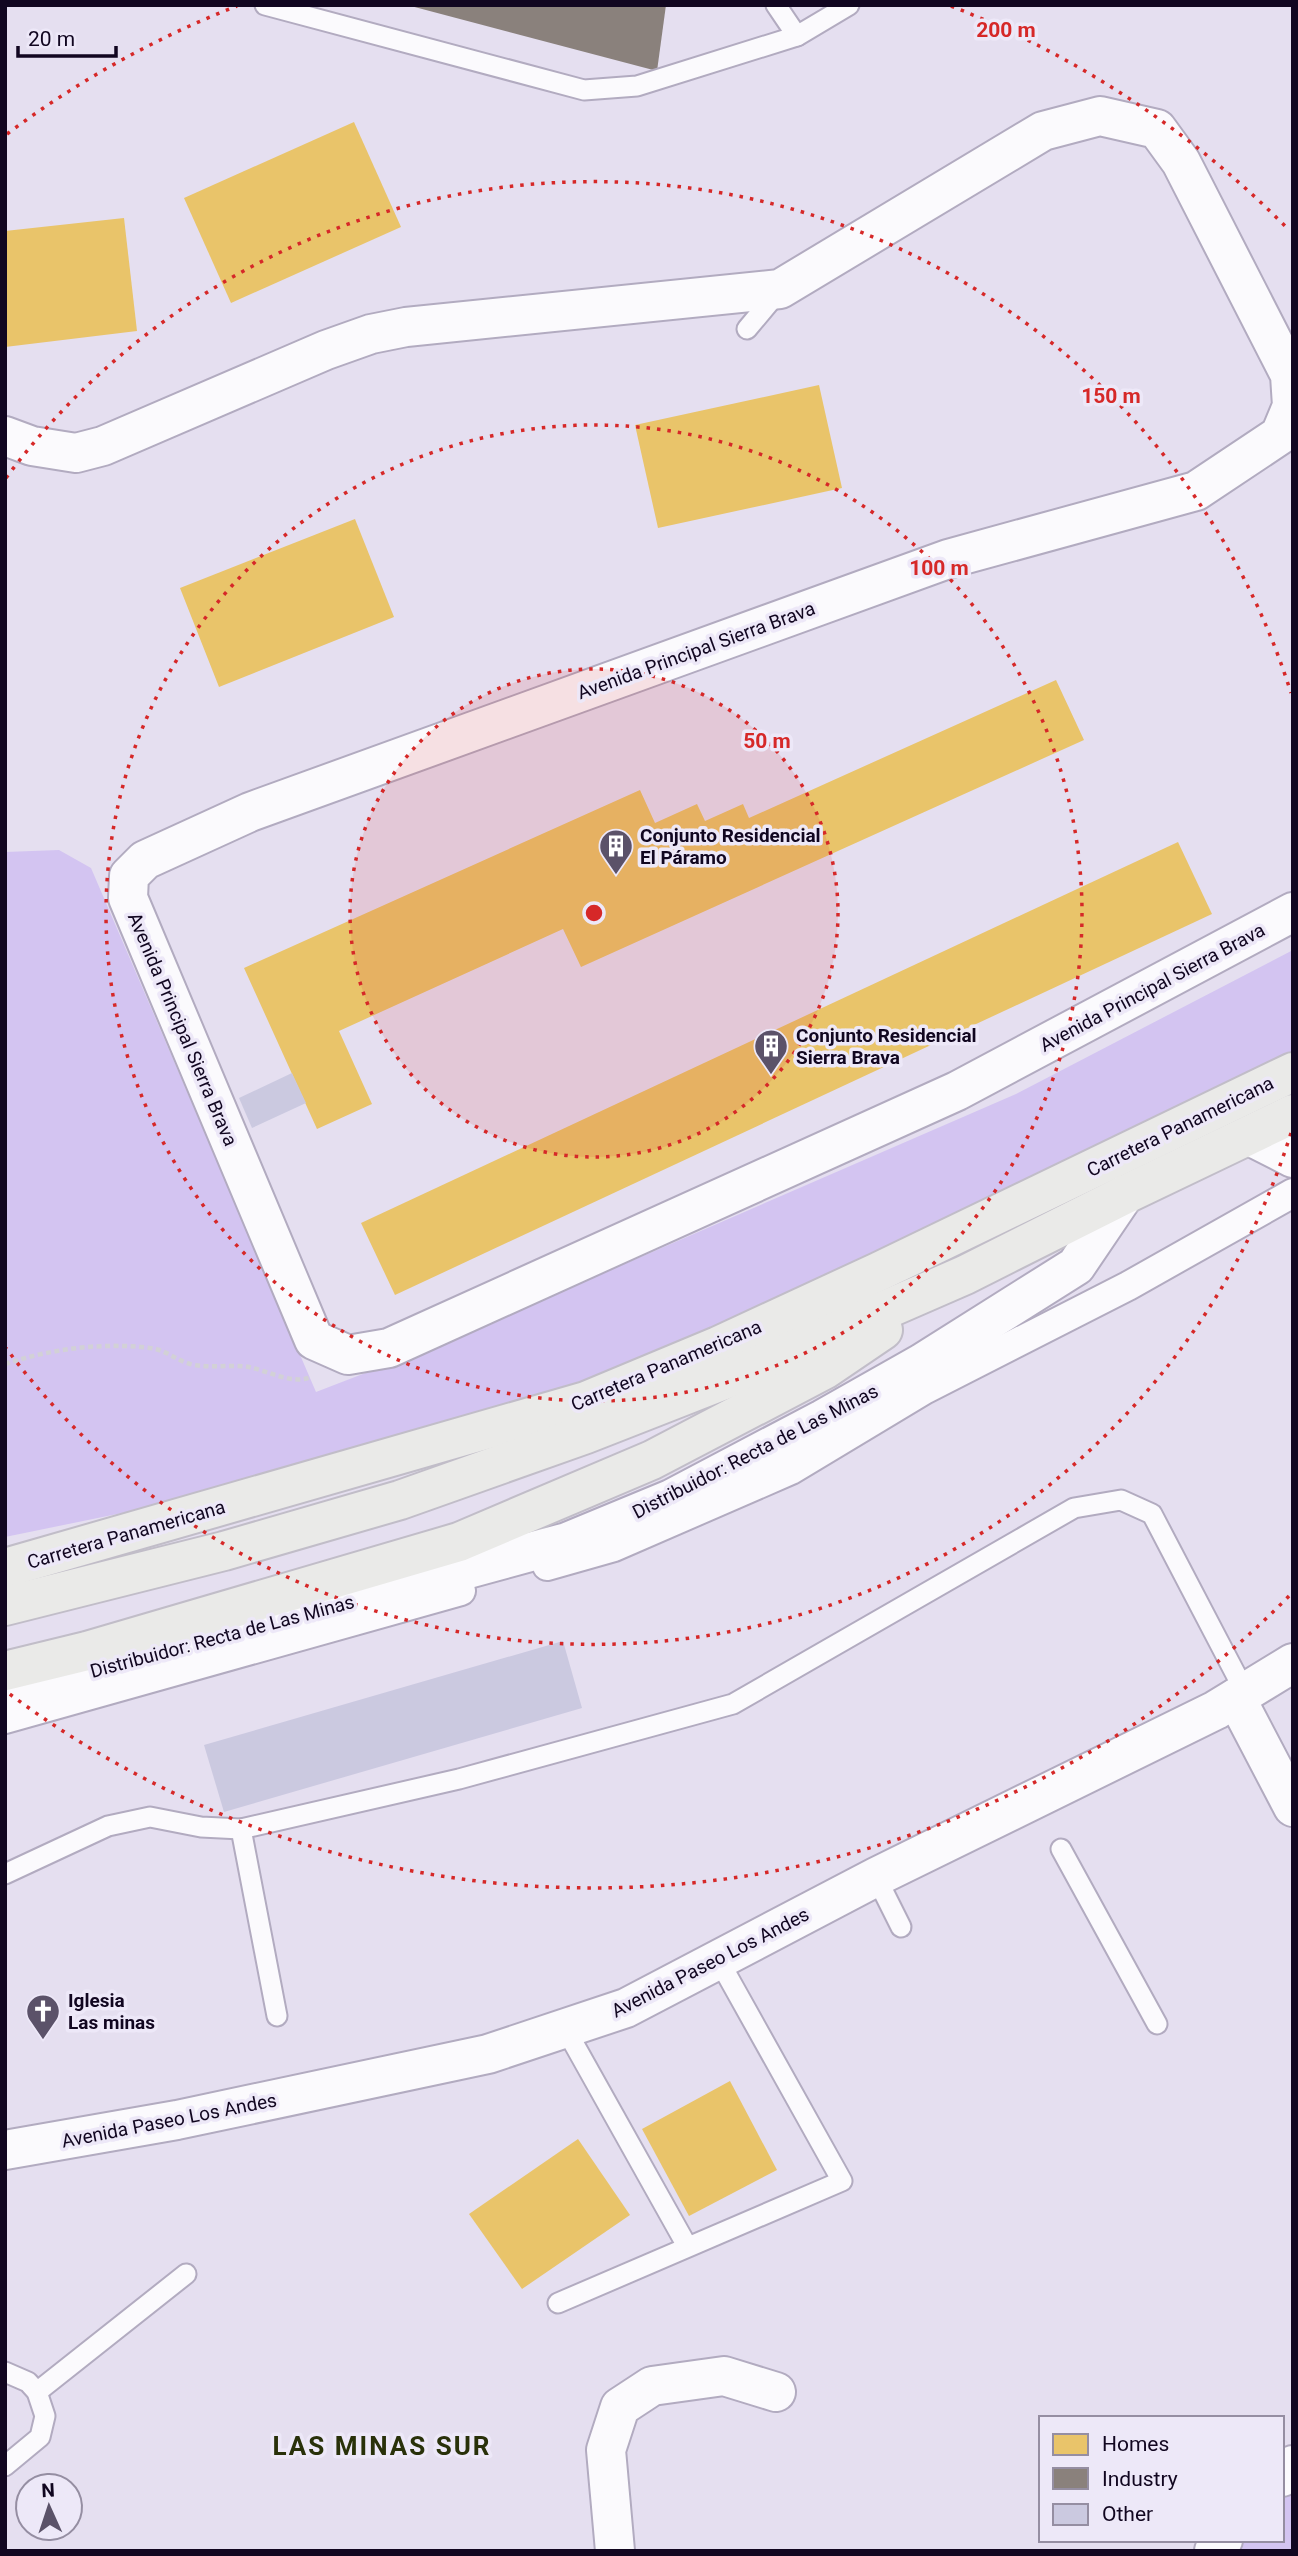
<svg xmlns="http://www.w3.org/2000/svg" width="1298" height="2556" viewBox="0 0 1298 2556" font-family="Roboto,sans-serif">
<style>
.green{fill:#d3c4f1}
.homes{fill:#e9c46a}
.industry{fill:#8a817c}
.building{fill:#cbc9e0}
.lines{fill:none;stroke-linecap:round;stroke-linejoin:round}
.service-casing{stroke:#b2abc0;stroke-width:23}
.pedestrian-casing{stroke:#b2abc0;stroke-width:32}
.minor-casing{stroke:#b2abc0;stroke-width:42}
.primary-casing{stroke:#c1bdc8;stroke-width:42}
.path{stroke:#d2d1d6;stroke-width:4.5;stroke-dasharray:5 3.5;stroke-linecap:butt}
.service{stroke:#fbfafd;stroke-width:19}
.pedestrian{stroke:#fbfafd;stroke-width:28}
.minor{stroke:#fbfafd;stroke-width:38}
.primary{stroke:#eaeae8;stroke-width:38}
.ring{fill:none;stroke:#d62828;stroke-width:3.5;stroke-dasharray:3.5 7}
.labels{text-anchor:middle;stroke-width:7;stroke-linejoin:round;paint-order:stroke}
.street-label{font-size:19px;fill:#110620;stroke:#ede8f8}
.poi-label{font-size:19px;font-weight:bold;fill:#110620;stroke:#ede8f8;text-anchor:start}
.district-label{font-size:26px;font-weight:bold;letter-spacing:2px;fill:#29310a;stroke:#ede8f8}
.centre{fill:#d62828;stroke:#ede8f8;stroke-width:3.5}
.ring-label{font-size:21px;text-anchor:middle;font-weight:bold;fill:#d62828;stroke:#ede8f8;stroke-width:7;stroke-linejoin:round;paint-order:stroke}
</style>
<rect width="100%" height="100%" fill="#e5dff0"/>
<g class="green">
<path d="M59 850 91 868 316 1392 438 1345 1016 1094 1293 950V1054L777 1300 530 1403 127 1512 5 1537V852Z"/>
<path d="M1293 2489V2551H1235L1245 2540H1282V2500Z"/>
</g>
<g class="homes">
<path d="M354 122 401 227 231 303 184 198Z"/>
<path d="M124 218 137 331 5 347V231Z"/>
<path d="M819 385 842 488 658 528 635 425Z"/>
<path d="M355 519 394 617 219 687 180 588Z"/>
<path d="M1056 680 1084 740 581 967 563 929 339 1031 372 1104 317 1129 244 968 640 790 655 823 697 804 705 821 743 804 749 818Z"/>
<path d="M1178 842 1212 914 395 1295 361 1223Z"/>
<path d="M730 2081 777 2170 689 2216 642 2129Z"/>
<path d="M578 2139 630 2215 522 2289 469 2214Z"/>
</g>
<path class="industry" d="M407 5H666L657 71Z"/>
<g class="building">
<path d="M292 1073 306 1103 252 1128 239 1098Z"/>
<path d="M563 1641 582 1708 224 1812 204 1745Z"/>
</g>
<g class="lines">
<g class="service-casing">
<g id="service">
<path d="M265 5 584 90 637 86 797 36 849 5"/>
<path d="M776 5 797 36"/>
<path d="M747 329 778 292"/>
<path d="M241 1829 277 2016"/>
<path d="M1061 1849 1157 2024"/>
<path d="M5 1874 108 1826 150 1817 201 1827 241 1829 459 1779 733 1704 1074 1508 1121 1500 1152 1514 1245 1692"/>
<path d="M876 1877 901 1927"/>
<path d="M565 2028 687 2246"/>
<path d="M558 2303 842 2181 718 1959"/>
<path d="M5 2372 28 2382 37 2392 45 2416 40 2437 5 2466"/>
<path d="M37 2392 186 2274"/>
</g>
</g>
<g class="pedestrian-casing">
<g id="pedestrian">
<path d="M547 1566 614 1547 791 1470 924 1390 1128 1286 1293 1193"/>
<path d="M5 1719 461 1591"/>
</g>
</g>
<g class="minor-casing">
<g id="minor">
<path d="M5 436 32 446 76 453 103 446 326 350 371 334 406 327 780 289 1043 131 1100 116 1157 129 1181 162 1290 375 1292 406 1280 435 1196 491 948 559 250 812 145 860 129 876 128 898 314 1340 348 1355 389 1348 957 1091 1293 912"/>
<path d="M1250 1136 1293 1158"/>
<path d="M5 1695 567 1542 671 1499 823 1419 922 1363 1076 1266 1124 1195"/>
<path d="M1236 1698 1293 1807"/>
<path d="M5 2150 177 2120 488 2054 626 2008 876 1877 1216 1710 1293 1663"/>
<path d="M1282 2477 1293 2465"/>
<path d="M615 2551 606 2450 620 2407 652 2386 724 2376 776 2392"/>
<path d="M1214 2551 1223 2540"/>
</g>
</g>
<g class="primary-casing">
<g id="primary">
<path d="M5 1568 586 1401 718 1346 878 1272 1293 1072"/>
<path d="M5 1606 224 1551 400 1500 586 1434 724 1380 965 1275 1124 1195 1293 1114"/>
<path d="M5 1671 87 1651 459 1542 652 1460 824 1370 883 1330"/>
</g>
</g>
<path class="path" d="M5 1364C51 1349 102 1342 150 1348 164 1349 176 1360 190 1364 209 1369 229 1364 249 1367 268 1371 293 1385 311 1377"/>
<use href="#service" class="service"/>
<use href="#pedestrian" class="pedestrian"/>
<use href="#minor" class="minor"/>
<use href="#primary" class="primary"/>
</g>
<circle cx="594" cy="913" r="244" fill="#d62828" fill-opacity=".12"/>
<g class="ring">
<circle cx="594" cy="913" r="244"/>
<circle cx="594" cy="913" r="488"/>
<path d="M1291 1133A731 731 0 0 1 6 1348M6 478A731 731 0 0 1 1291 693"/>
<path d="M1289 1596A975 975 0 0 1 7 1692M7 134A975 975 0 0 1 237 6M951 6A975 975 0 0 1 1289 230"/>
</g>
<defs>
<g id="building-pin" transform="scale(1.75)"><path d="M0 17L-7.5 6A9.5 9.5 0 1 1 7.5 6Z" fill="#5b5269" stroke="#ede8f8"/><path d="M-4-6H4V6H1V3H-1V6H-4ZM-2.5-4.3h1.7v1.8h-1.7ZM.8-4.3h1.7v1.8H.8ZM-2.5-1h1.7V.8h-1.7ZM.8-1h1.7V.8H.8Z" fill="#fff"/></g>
<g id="church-pin" transform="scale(1.75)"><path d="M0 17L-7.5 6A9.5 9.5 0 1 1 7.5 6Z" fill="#5b5269" stroke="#ede8f8"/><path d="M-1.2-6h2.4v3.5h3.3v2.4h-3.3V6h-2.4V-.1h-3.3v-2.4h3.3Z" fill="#fff"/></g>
</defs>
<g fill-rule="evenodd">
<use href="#building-pin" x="616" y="846"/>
<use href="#building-pin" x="771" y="1046"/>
<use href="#church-pin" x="43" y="2011"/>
</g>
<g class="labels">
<g class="street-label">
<text transform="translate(696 650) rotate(-20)" y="7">Avenida Principal Sierra Brava</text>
<text transform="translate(1152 987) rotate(-28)" y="7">Avenida Principal Sierra Brava</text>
<text transform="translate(183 1029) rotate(67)" y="7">Avenida Principal Sierra Brava</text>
<text transform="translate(1180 1126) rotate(-26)" y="7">Carretera Panamericana</text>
<text transform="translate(666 1365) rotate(-23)" y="7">Carretera Panamericana</text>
<text transform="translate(755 1451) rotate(-27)" y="7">Distribuidor: Recta de Las Minas</text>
<text transform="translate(126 1534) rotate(-16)" y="7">Carretera Panamericana</text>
<text transform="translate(222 1636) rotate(-15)" y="7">Distribuidor: Recta de Las Minas</text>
<text transform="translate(710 1962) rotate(-27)" y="7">Avenida Paseo Los Andes</text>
<text transform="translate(169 2120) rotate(-11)" y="7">Avenida Paseo Los Andes</text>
</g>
<g class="poi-label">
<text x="640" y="842">Conjunto Residencial<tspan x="640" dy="22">El Páramo</tspan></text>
<text x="796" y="1042">Conjunto Residencial<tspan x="796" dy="22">Sierra Brava</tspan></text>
<text x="68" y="2007">Iglesia<tspan x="68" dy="22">Las minas</tspan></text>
</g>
<g class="district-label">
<text x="382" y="2455">LAS MINAS SUR</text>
</g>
</g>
<circle cx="594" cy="913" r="10" class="centre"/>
<g class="ring-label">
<text x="1006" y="37">200 m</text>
<text x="1111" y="403">150 m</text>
<text x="939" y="575">100 m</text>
<text x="767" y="748">50 m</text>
</g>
<rect width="1298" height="2556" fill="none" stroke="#110620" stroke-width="14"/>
<rect x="1039" y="2416" width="245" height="126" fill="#ede8f8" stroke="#958ea2" stroke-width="2"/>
<rect x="1053" y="2434" width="35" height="21" fill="#e9c46a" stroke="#958ea2" stroke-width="2"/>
<text x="1102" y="2451" font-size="21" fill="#110620">Homes</text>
<rect x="1053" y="2468" width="35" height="21" fill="#8a817c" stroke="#958ea2" stroke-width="2"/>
<text x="1102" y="2486" font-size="21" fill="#110620">Industry</text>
<rect x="1053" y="2504" width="35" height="21" fill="#cbc9e0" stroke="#958ea2" stroke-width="2"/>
<text x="1102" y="2521" font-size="21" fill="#110620">Other</text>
<g transform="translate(49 2507) rotate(357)"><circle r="33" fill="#ede8f8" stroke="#958ea2" stroke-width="2"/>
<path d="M0-5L12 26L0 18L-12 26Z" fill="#5b5269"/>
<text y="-10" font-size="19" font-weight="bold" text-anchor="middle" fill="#110620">N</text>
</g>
<path d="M18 46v10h98v-10" fill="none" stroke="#110620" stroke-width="3.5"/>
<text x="28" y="46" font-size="21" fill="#110620" stroke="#ede8f8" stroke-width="5" paint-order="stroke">20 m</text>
</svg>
